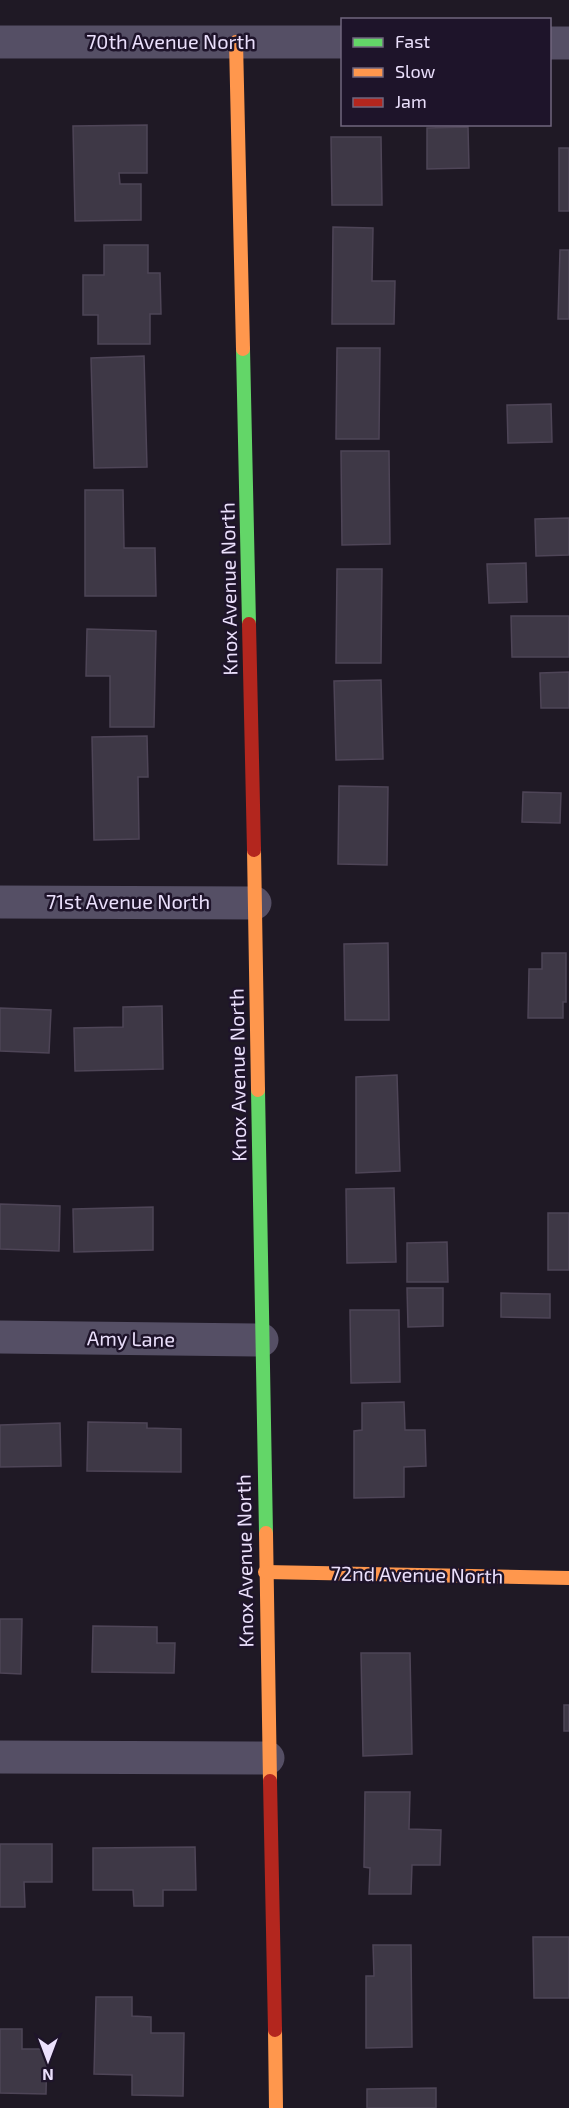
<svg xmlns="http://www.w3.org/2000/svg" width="569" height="2108" viewBox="0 0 569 2108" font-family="'Exo 2',sans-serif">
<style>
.building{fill:#3e3846;stroke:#4e4557;stroke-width:1.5}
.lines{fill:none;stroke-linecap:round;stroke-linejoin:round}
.street{stroke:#554f65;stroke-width:33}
.fast{stroke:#63d668;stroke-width:14}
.slow{stroke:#ff974d;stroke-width:14}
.jam{stroke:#b3261e;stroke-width:14}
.labels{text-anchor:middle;stroke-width:5;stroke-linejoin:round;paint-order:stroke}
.street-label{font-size:20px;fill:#ebe0fc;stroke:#1e142a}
</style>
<rect width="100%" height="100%" fill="#1f1925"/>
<g class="building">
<path d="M147 125V173H119L120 184H141V220L75 221 73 126Z"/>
<path d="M468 127 469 168 427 169V128Z"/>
<path d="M331 137H381L382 205H332Z"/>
<rect x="559" y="148" width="10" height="63"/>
<path d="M333 227 373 228 372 281H395L394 324H332Z"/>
<path d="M104 245H148V273H160L161 314H150V344H98V315H83V275H104Z"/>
<path d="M560 250H569V319H558Z"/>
<path d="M337 348H380L379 439H336Z"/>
<path d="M144 356 147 467 94 468 91 358Z"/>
<path d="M551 404 552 442 508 443 507 405Z"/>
<path d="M341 451H389L390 544 342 545Z"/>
<path d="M85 490H123L124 548H155L156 596H85Z"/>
<path d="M569 518V555L536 556 535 519Z"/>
<path d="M526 563 527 602 489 603 487 564Z"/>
<path d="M337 569H382L381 663H336Z"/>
<path d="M511 616H569V657H512Z"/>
<path d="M87 629 156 631 154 727H110V676H86Z"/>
<path d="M569 672V708H541L540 673Z"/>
<path d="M381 680 383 759 336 760 334 681Z"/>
<path d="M147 736 148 777H138L139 839 94 840 92 737Z"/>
<path d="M339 786 388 787 387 865 338 864Z"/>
<path d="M523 792 561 793 560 823 522 822Z"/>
<path d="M388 943 389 1020H345L344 944Z"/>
<path d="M542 953H566V1002H563V1018H528L529 969H542Z"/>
<path d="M162 1006 163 1069 75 1071 74 1028 123 1027V1007Z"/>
<path d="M0 1008 51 1010 49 1053 0 1051Z"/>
<path d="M397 1075 400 1171 356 1173V1077Z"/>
<path d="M394 1188 396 1262 347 1263 346 1189Z"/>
<path d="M0 1204 60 1206 59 1251 0 1249Z"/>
<path d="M153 1207V1250L74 1252 73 1209Z"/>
<rect x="548" y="1213" width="21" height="57"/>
<path d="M447 1242 448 1282H407V1243Z"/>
<path d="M407 1288H443V1326L408 1327Z"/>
<path d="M501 1293 550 1294V1318L501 1317Z"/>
<path d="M350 1310H399L400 1382 351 1383Z"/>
<path d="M404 1402 405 1430H425L426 1466 404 1467V1497L354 1498V1431L362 1430V1403Z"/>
<path d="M88 1422 147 1423V1428L181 1429V1472L87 1471Z"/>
<path d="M60 1423 61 1466 0 1467V1425Z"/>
<path d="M0 1619H22L21 1674 0 1673Z"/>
<path d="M93 1626 157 1627V1643H175L174 1673 92 1672Z"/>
<path d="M361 1653H410L412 1754 363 1756Z"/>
<rect x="564" y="1705" width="5" height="26"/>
<path d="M365 1792H410L409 1829 441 1830 440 1865H412L411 1894H369L370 1868 364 1867Z"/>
<path d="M0 1844H52V1882H24L25 1907H0Z"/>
<path d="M195 1847 196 1890H163V1906H134L133 1890H93V1848Z"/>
<path d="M533 1937H569V1998H534Z"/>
<path d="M373 1945H411L412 2047 366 2048V1976H374Z"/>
<path d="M96 1997H132V2016L151 2017V2033H184L183 2096 132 2095V2075L94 2074Z"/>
<path d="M0 2029H22V2049H47L46 2094 0 2093Z"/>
<path d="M436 2088V2108H367V2089Z"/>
</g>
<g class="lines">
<g class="street">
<path d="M0 42H342"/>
<path d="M550 43H569"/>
<path d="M0 902 255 903"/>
<path d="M0 1337 262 1340"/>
<path d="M0 1757 268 1758"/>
</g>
<g class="fast">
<path d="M243 349 249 624"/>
<path d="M258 1090 266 1533"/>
</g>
<g class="slow">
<path d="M236 42 243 349"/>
<path d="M254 850 258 1090"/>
<path d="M266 1533 270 1781"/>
<path d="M265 1572 569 1578"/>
<path d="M275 2030 276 2108"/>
</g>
<g class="jam">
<path d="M249 624 254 850"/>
<path d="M270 1781 275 2030"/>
</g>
</g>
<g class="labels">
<g class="street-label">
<text x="171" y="49">70th Avenue North</text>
<text transform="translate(229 589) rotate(-91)" y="7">Knox Avenue North</text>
<text x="128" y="909">71st Avenue North</text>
<text transform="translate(238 1075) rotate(-91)" y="7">Knox Avenue North</text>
<text transform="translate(131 1339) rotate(1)" y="7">Amy Lane</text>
<text transform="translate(245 1561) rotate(-91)" y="7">Knox Avenue North</text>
<text transform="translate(417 1575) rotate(1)" y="7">72nd Avenue North</text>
</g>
</g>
<rect x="341" y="18" width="210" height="108" fill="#1e142a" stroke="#70667e" stroke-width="1.5"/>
<rect x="353" y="38" width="30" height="9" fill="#63d668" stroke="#70667e" stroke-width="1.5"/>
<text x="395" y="48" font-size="18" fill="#ebe0fc">Fast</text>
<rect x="353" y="68" width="30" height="9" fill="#ff974d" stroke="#70667e" stroke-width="1.5"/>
<text x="395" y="78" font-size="18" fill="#ebe0fc">Slow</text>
<rect x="353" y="98" width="30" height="9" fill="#b3261e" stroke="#70667e" stroke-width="1.5"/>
<text x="395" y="108" font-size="18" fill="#ebe0fc">Jam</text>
<g transform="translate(48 2060) rotate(180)" stroke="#1e142a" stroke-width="4.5" paint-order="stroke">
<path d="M0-4.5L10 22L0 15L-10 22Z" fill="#ebe0fc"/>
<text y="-9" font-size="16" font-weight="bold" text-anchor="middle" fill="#ebe0fc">N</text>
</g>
</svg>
